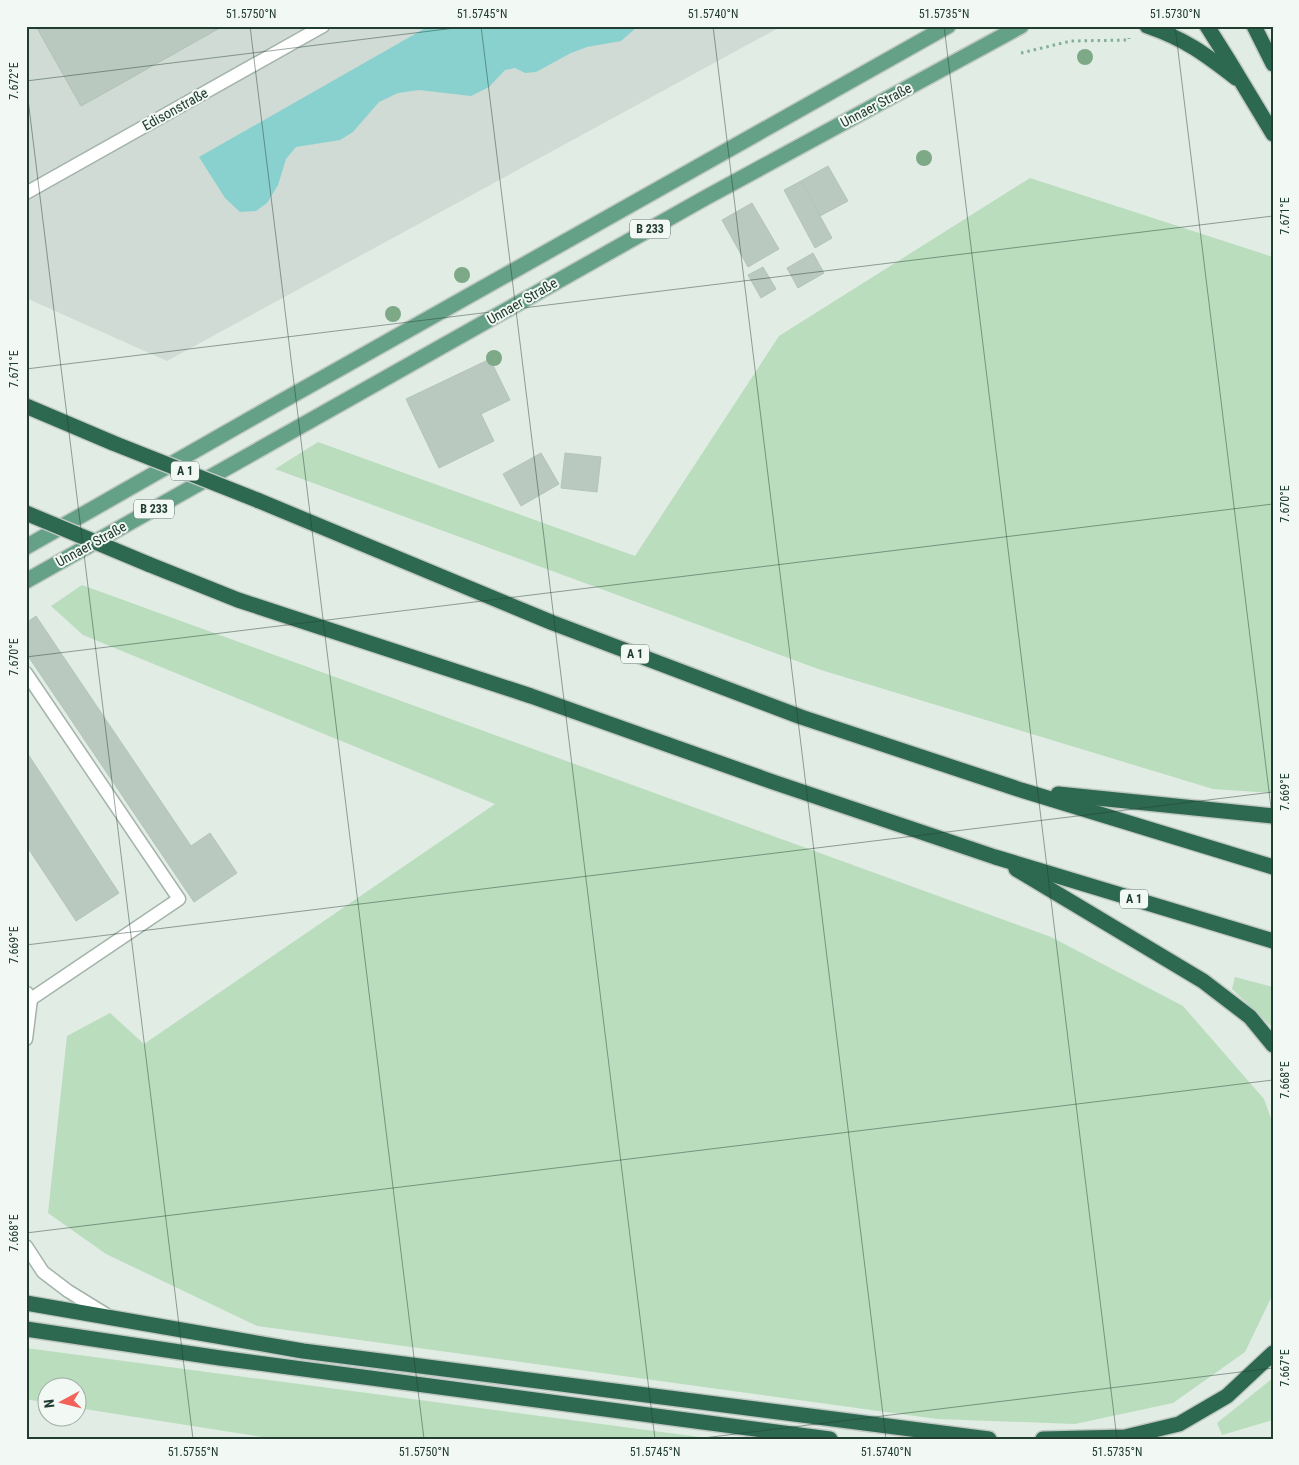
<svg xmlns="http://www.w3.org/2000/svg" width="1299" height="1465" viewBox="0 0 1299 1465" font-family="'Roboto Condensed',sans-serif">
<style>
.built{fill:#cfdbd4}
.green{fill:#baddbd}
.water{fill:#89d1cf}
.building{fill:#b9c9c0;stroke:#b3c5bb}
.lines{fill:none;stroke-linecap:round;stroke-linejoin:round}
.lane-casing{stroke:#a4b4ab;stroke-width:15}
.primary-casing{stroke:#c1c8c5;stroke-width:18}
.highway-casing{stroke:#c1c8c5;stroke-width:18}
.path{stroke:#81af98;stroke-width:3;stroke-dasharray:2.5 4;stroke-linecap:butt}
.lane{stroke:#fff;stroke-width:12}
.primary{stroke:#65a187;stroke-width:15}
.highway{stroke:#2d6951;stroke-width:15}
.highway-bridge-casing{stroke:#c1c8c5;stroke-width:18;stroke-linecap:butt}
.highway-bridge{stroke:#2d6951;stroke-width:15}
.tree{fill:#7da987}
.ticks{fill:none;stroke:#213c30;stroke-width:1;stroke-opacity:0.45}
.labels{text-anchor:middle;stroke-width:4;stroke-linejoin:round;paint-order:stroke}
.shield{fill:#f2f8f4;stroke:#60746b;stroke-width:1}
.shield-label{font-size:12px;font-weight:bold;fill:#213c30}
.street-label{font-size:14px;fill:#213c30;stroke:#f2f8f4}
.neatline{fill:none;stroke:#213c30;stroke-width:2}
.ticks-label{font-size:12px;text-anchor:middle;fill:#213c30}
</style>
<rect width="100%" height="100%" fill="#e1ece5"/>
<path class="built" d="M26 26H782L167 361 26 298Z"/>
<g class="green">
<path d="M1030 178 1273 257V793L1213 789 821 670 275 469 318 442 635 556 779 336Z"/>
<path d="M82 585 1051 937 1183 1006 1264 1099 1273 1124V1294L1245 1352 1173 1403 1075 1424 937 1419 257 1326 106 1254 48 1213 67 1036 110 1013 144 1044 495 804 83 635 51 606Z"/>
<path d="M1235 977 1273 987V1028L1232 989Z"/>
<path d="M26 1348 715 1439H275L78 1408V1388H48L47 1403 26 1399Z"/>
<path d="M1273 1378V1420L1222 1435 1217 1423Z"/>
</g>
<path class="water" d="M429 26H638L621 41 587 47 571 53 536 72 525 73 515 68 505 70 489 87 471 96 419 90 398 93 379 102 353 132 340 140 296 147 286 159 278 185 267 203 256 211 240 212 225 198 199 157Z"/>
<g class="building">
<path d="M36 26H223L81 106Z"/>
<path d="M36 26H223L81 106Z"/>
<path d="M828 166 848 201 820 216 801 181Z"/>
<path d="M801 181 832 238 815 248 784 190Z"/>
<path d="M752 203 779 249 748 267 722 220Z"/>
<path d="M813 253 824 273 798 288 787 268Z"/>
<path d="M763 267 776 289 761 298 748 275Z"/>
<path d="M490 359 510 400 481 414 494 441 439 468 406 399Z"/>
<path d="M541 453 559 484 521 506 503 474Z"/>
<path d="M565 453 601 457 597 492 561 488Z"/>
<path d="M36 616 191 846 210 833 237 873 194 902 26 653V623Z"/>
<path d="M26 751 119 893 76 921 26 845Z"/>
</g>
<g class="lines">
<g class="lane-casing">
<g id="lane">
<path d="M26 193 323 26"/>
<path d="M26 673 179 899 31 999"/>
<path d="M26 1039 31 999 27 993"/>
<path d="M26 1246 43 1272 68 1291 107 1315"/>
</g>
</g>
<g class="primary-casing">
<g id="primary">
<path d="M26 547 252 418 948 26"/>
<path d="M26 581 705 198 1021 26"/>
</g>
</g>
<g class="highway-casing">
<g id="highway">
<path d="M1147 26C1185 39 1205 54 1236 78"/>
<path d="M1207 26 1229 61 1273 134"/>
<path d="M1254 26 1273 64"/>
<path d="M26 406 113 443"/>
<path d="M257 500 553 623 801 717 1021 790 1273 867"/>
<path d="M148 564 238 600 531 696 773 782 995 857 1273 941"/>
<path d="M1058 794 1273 816"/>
<path d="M1016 869 1203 981 1250 1017 1273 1045"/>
<path d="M26 1303 303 1351 989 1439"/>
<path d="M26 1329 220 1358 830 1439"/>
<path d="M1043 1439 1125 1437 1179 1424 1227 1396 1273 1353"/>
</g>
</g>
<path class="path" d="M1021 53 1071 41 1129 40V38"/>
<use href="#lane" class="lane"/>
<use href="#primary" class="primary"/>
<use href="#highway" class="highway"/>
<g class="highway-bridge-casing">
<g id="highway-bridge">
<path d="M113 443 257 500"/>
<path d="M26 513 148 564"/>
</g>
</g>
<use href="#highway-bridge" class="highway-bridge"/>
</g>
<g class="tree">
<circle cx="1085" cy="57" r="8"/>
<circle cx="924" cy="158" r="8"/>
<circle cx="462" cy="275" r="8"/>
<circle cx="393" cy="314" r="8"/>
<circle cx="494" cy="358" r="8"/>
</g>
<path class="ticks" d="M250 26 424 1439M481 26 655 1439M713 26 886 1439M944 26 1117 1439M1175 26 1273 824M26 81 471 26M26 83 193 1439M26 369 1273 216M26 657 1273 504M26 945 1273 792M26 1233 1273 1080M695 1439 1273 1368"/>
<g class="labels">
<g class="shield">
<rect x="630" y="219.5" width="40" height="19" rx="4"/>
<rect x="171" y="461.5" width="28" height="19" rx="4"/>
<rect x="134" y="499.5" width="40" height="19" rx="4"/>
<rect x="621" y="644.5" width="28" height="19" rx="4"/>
<rect x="1120" y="889.5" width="28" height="19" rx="4"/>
</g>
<g class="shield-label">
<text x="650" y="233">B 233</text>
<text x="185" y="475">A 1</text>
<text x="154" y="513">B 233</text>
<text x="635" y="658">A 1</text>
<text x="1134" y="903">A 1</text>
</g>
<g class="street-label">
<text transform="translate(876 105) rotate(-28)" y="5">Unnaer Straße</text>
<text transform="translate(175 109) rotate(-29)" y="5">Edisonstraße</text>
<text transform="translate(522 301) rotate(-30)" y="5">Unnaer Straße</text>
<text transform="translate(91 544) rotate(-29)" y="5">Unnaer Straße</text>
</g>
</g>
<rect width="1299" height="1465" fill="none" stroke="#f2f8f4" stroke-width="55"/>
<g transform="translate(62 1402) rotate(263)"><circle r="24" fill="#f2f8f4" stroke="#9eada6"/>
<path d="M0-4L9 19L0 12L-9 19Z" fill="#f26259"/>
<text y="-8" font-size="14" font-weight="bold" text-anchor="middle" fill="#213c30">N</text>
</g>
<rect x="28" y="28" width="1244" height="1410" class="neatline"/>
<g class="ticks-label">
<text x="251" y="18">51.5750°N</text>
<text x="482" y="18">51.5745°N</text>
<text x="713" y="18">51.5740°N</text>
<text x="944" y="18">51.5735°N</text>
<text x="1175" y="18">51.5730°N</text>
<text transform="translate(14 81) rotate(-90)" y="4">7.672°E</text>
<text transform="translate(1285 216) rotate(-90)" y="4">7.671°E</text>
<text transform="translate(14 369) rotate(-90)" y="4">7.671°E</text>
<text transform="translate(1285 504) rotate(-90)" y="4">7.670°E</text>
<text transform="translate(14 657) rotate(-90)" y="4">7.670°E</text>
<text transform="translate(1285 792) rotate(-90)" y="4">7.669°E</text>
<text transform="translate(14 945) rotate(-90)" y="4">7.669°E</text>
<text transform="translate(1285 1080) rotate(-90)" y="4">7.668°E</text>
<text transform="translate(14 1233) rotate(-90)" y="4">7.668°E</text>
<text transform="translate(1285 1368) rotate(-90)" y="4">7.667°E</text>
<text x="193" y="1456">51.5755°N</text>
<text x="424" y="1456">51.5750°N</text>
<text x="655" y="1456">51.5745°N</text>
<text x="886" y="1456">51.5740°N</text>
<text x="1117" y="1456">51.5735°N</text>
</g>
</svg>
